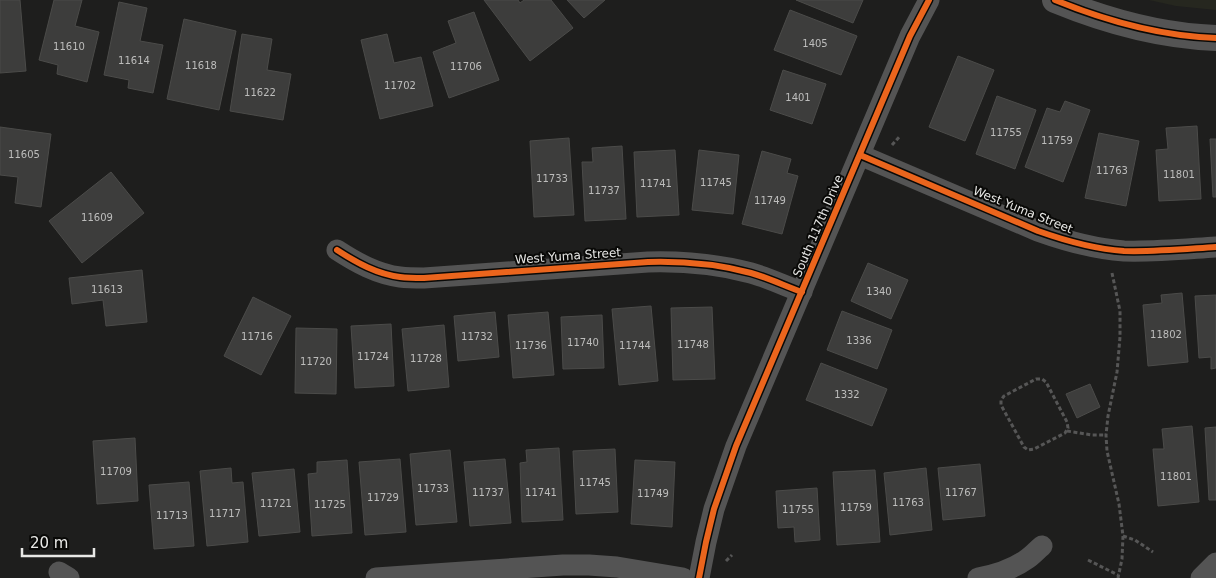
<svg xmlns="http://www.w3.org/2000/svg" width="1216" height="578" viewBox="0 0 1216 578" font-family="'DejaVu Sans',sans-serif">
<style>
.built{fill:#26271f}
.building{fill:#3d3d3c;stroke:#4b4b49}
.lines{fill:none;stroke-linecap:round;stroke-linejoin:round}
.path{stroke:#565656;stroke-width:3;stroke-dasharray:4 2.5;stroke-linecap:butt}
.minor{stroke:#545454;stroke-width:21}
.tertiary{stroke:#545454;stroke-width:26}
.cycleway-casing{stroke:#090907;stroke-width:9}
.cycleway{stroke:#eb651d;stroke-width:6}
.labels{text-anchor:middle;stroke-width:4;stroke-linejoin:round;paint-order:stroke}
.number-label{font-size:10px;fill:#bdbdbc}
.street-label{font-size:12px;fill:#e8e8e6;stroke:#090907}
</style>
<rect width="100%" height="100%" fill="#1e1e1d"/>
<path class="built" d="M1149 0H1216V10L1176 6Z"/>
<g class="building">
<path d="M0 0H20L26 71 0 73Z"/>
<path d="M54 0H82L75 26 99 32 87 82 57 74 58 65 39 60Z"/>
<path d="M484 0H518L520 3 524 0H551L573 28 530 61Z"/>
<path d="M567 0H605L584 18Z"/>
<path d="M796 0H863L853 23Z"/>
<path d="M119 2 147 8 140 41 163 45 153 93 128 88 129 80 104 75Z"/>
<path d="M790 10 857 36 841 75 774 50Z"/>
<path d="M474 12 499 80 449 98 433 52 456 43 448 21Z"/>
<path d="M184 19 236 31 219 110 167 99Z"/>
<path d="M242 34 272 39 267 70 291 74 283 120 230 111Z"/>
<path d="M387 34 394 63 421 57 433 106 380 119 361 40Z"/>
<path d="M958 56 994 70 965 141 929 127Z"/>
<path d="M783 70 826 84 812 124 770 110Z"/>
<path d="M997 96 1036 110 1015 169 976 154Z"/>
<path d="M1065 101 1090 110 1063 182 1025 167 1047 108 1060 112Z"/>
<path d="M1197 126 1201 199 1159 201 1156 150 1168 149 1166 128Z"/>
<path d="M0 127 51 134 41 207 15 203 18 177 0 175Z"/>
<path d="M1099 133 1139 141 1126 206 1085 198Z"/>
<path d="M569 138 574 215 534 217 530 141Z"/>
<path d="M1210 139H1216V197H1213Z"/>
<path d="M622 146 626 219 585 221 582 162H593L592 148Z"/>
<path d="M675 150 679 215 637 217 634 152Z"/>
<path d="M699 150 739 155 733 214 692 210Z"/>
<path d="M762 151 791 159 787 173 798 176 782 234 742 224Z"/>
<path d="M111 172 144 213 82 263 49 221Z"/>
<path d="M868 263 908 280 891 319 851 301Z"/>
<path d="M142 270 147 322 106 326 103 300 72 304 69 278Z"/>
<path d="M1182 293 1188 362 1148 366 1143 305 1162 303 1161 295Z"/>
<path d="M1216 295V368L1211 369V357L1199 358 1195 296Z"/>
<path d="M253 297 291 316 261 375 224 356Z"/>
<path d="M651 306 658 381 619 385 612 309Z"/>
<path d="M712 307 715 379 673 380 671 308Z"/>
<path d="M842 311 892 330 877 369 827 350Z"/>
<path d="M495 312 499 357 458 361 454 316Z"/>
<path d="M548 312 554 375 513 378 508 315Z"/>
<path d="M602 315 604 368 563 369 561 317Z"/>
<path d="M391 324 394 386 355 388 351 326Z"/>
<path d="M444 325 449 387 408 391 402 329Z"/>
<path d="M296 328 337 329 336 394 295 393Z"/>
<path d="M821 363 887 389 872 426 806 400Z"/>
<path d="M1090 384 1100 407 1077 418 1066 394Z"/>
<path d="M1192 426 1199 502 1158 506 1153 449H1164L1162 429Z"/>
<path d="M1216 427V500H1209L1205 428Z"/>
<path d="M135 438 138 501 97 504 93 441Z"/>
<path d="M559 448 563 520 522 522 520 463 527 462 526 450Z"/>
<path d="M615 449 618 512 576 514 573 451Z"/>
<path d="M450 450 457 522 416 525 410 454Z"/>
<path d="M400 459 406 532 365 535 359 462Z"/>
<path d="M505 459 511 523 470 526 464 462Z"/>
<path d="M347 460 352 533 312 536 308 474 317 473V462Z"/>
<path d="M635 460 675 462 672 527 631 524Z"/>
<path d="M980 464 985 516 943 520 938 468Z"/>
<path d="M231 468 232 483 243 482 248 542 207 546 200 471Z"/>
<path d="M926 468 932 530 890 535 884 473Z"/>
<path d="M294 469 300 532 259 536 252 473Z"/>
<path d="M875 470 880 542 837 545 833 472Z"/>
<path d="M189 482 194 546 154 549 149 485Z"/>
<path d="M817 488 820 540 795 542 794 527 778 528 776 491Z"/>
</g>
<g class="lines">
<g class="path">
<path d="M892 145 900 136"/>
<path d="M1112 273 1120 311V337L1117 372 1108 416 1106 435 1107 451 1119 504 1123 536 1122 559 1118 578"/>
<path d="M1036 379H1042L1046 382 1067 422 1068 428 1065 433 1034 449 1028 450 1024 447 1001 405V400L1004 396Z"/>
<path d="M1067 431 1092 435H1106"/>
<path d="M1123 536 1135 540 1153 552"/>
<path d="M1088 560 1118 575"/>
<path d="M726 561 732 555"/>
</g>
<g class="minor">
<path d="M860 155 1038 231C1066 241 1094 249 1124 251 1155 252 1185 249 1216 247"/>
<path d="M337 250C357 263 377 274 400 277 408 278 416 278 424 278L648 262C683 261 717 264 751 273 769 278 785 286 802 292"/>
<path d="M59 572 69 578"/>
<path d="M376 578 563 565H589L617 567 683 578"/>
<path d="M699 578 706 542 714 509 736 446 910 36 929 0"/>
<path d="M978 578C994 575 1013 569 1027 559 1032 556 1037 550 1042 546"/>
<path d="M1201 578 1216 563"/>
</g>
<path class="tertiary" d="M1055 0C1106 21 1161 36 1216 38"/>
<g class="cycleway-casing">
<g id="cycleway">
<path d="M1055 0C1106 21 1161 36 1216 38"/>
<path d="M860 155 1038 231C1066 241 1094 249 1124 251 1155 252 1185 249 1216 247"/>
<path d="M337 250C357 263 377 274 400 277 408 278 416 278 424 278L648 262C683 261 717 264 751 273 769 278 785 286 802 292"/>
<path d="M699 578 706 542 714 509 736 446 910 36 929 0"/>
</g>
</g>
<use href="#cycleway" class="cycleway"/>
</g>
<g class="labels">
<g class="number-label">
<text x="815" y="47">1405</text>
<text x="69" y="50">11610</text>
<text x="134" y="64">11614</text>
<text x="201" y="69">11618</text>
<text x="466" y="70">11706</text>
<text x="400" y="89">11702</text>
<text x="260" y="96">11622</text>
<text x="798" y="101">1401</text>
<text x="1006" y="136">11755</text>
<text x="1057" y="144">11759</text>
<text x="24" y="158">11605</text>
<text x="1112" y="174">11763</text>
<text x="1179" y="178">11801</text>
<text x="552" y="182">11733</text>
<text x="716" y="186">11745</text>
<text x="656" y="187">11741</text>
<text x="604" y="194">11737</text>
<text x="770" y="204">11749</text>
<text x="97" y="221">11609</text>
<text x="107" y="293">11613</text>
<text x="879" y="295">1340</text>
<text x="1166" y="338">11802</text>
<text x="257" y="340">11716</text>
<text x="477" y="340">11732</text>
<text x="859" y="344">1336</text>
<text x="583" y="346">11740</text>
<text x="693" y="348">11748</text>
<text x="531" y="349">11736</text>
<text x="635" y="349">11744</text>
<text x="373" y="360">11724</text>
<text x="426" y="362">11728</text>
<text x="316" y="365">11720</text>
<text x="847" y="398">1332</text>
<text x="116" y="475">11709</text>
<text x="1176" y="480">11801</text>
<text x="595" y="486">11745</text>
<text x="433" y="492">11733</text>
<text x="488" y="496">11737</text>
<text x="541" y="496">11741</text>
<text x="961" y="496">11767</text>
<text x="653" y="497">11749</text>
<text x="383" y="501">11729</text>
<text x="908" y="506">11763</text>
<text x="276" y="507">11721</text>
<text x="330" y="508">11725</text>
<text x="856" y="511">11759</text>
<text x="798" y="513">11755</text>
<text x="225" y="517">11717</text>
<text x="172" y="519">11713</text>
</g>
<g class="street-label">
<text transform="translate(1023 210) rotate(22)" y="4">West Yuma Street</text>
<text transform="translate(818 226) rotate(-67)" y="4">South 117th Drive</text>
<text transform="translate(568 256) rotate(-4)" y="4">West Yuma Street</text>
</g>
</g>
<path d="M22 548v8h72v-8" fill="none" stroke="#e8e8e6" stroke-width="2.5"/>
<text x="30" y="548" font-size="15" fill="#e8e8e6" stroke="#090907" stroke-width="4" paint-order="stroke">20 m</text>
</svg>
